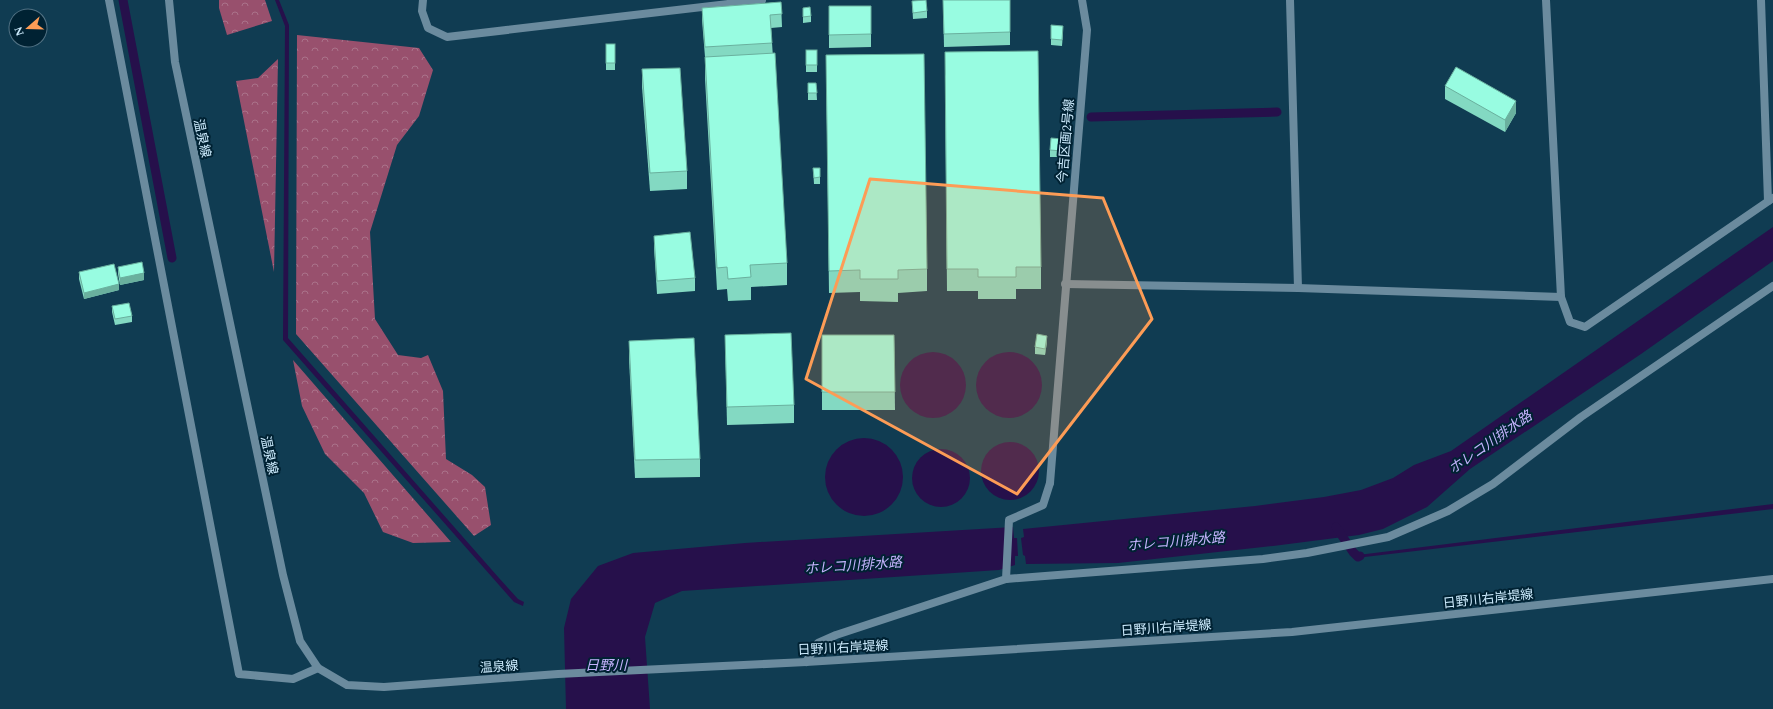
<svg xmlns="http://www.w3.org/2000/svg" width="1773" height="709" viewBox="0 0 1773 709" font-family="Spectral,'Noto Sans JP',serif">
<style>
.forest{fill:url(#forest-crowns)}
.water{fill:#26104b}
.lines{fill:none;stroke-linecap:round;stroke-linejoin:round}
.stream{stroke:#26104b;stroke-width:9}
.service{stroke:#6b8b9e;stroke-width:8}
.minor{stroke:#6b8b9e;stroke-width:8}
.tertiary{stroke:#6b8b9e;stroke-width:8}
.wall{fill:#83d9c2}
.shaded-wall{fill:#6ab09e}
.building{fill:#98fce1;stroke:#6ab09e}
.marked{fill:#fd9c56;fill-opacity:0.2;stroke:#fd9c56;stroke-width:3;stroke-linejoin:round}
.labels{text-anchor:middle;stroke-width:4;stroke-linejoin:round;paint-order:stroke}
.street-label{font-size:13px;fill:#ccebfd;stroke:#023}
.water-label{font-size:14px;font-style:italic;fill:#c4b3fd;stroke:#023}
</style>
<defs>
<pattern id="forest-crowns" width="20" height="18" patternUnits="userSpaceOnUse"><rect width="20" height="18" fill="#98506d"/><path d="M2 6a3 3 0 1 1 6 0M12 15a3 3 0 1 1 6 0" fill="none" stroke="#aa728a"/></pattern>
</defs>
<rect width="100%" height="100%" fill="#103c52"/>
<g class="forest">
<path d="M219 0H265L272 21 227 35 219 8Z"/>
<path d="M297 35 419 48 433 70 419 116 397 145 370 232 375 319 398 355 421 358 428 355 443 391 446 459 472 475 485 487 491 525 474 536 296 334Z"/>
<path d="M278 59 274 272 236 81 258 78Z"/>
<path d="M293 360 451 542 413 543 383 532 364 493 325 454 302 406Z"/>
</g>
<g class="water">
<path d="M275 0H279L289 25 288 338 499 578 518 599 524 602 523 606 514 602 283 340 285 26Z"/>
<path d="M1773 227V261L1641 354 1470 469 1427 507 1383 529 1359 535 1273 546 1118 563 1026 564 1025 556 1023 555 1021 538 1024 537 1023 529 1255 506 1324 497 1361 490 1393 478 1414 465 1451 451Z"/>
<circle cx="1009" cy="385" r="33"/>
<circle cx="933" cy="385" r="33"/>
<circle cx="864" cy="477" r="39"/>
<circle cx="1010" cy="471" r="29"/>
<circle cx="941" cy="478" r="29"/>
<path d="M1773 504V509L1356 558 1349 553 1353 550 1358 555Z"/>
<path d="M1013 527 1014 538H1017L1018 556H1015V565L999 570 682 591 655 603 645 637 650 709H566L564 628 571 599 598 566 633 553 745 543Z"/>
</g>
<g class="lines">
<g class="stream">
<path d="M123 0 172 258"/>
<path d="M1091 117 1277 112"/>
<path d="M1336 527 1353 552 1358 557 1360 556"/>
</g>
<g class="service">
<path d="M1006 579 1263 559 1307 553 1388 537 1448 511 1493 484 1581 417 1773 286"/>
<path d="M806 662 818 643 836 635 1006 579 1009 520 1043 505 1050 483"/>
</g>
<g class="minor">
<path d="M109 0 239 674 293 679 318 668"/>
<path d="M423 0 422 11 428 28 447 37 762 0"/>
<path d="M1290 0 1298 288"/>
<path d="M1546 0 1561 297 1570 322 1585 327 1773 198"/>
<path d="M1761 0 1768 201"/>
<path d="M1065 284 1298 288 1561 297"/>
<path d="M1050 483 1087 30 1082 0"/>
</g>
<path class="tertiary" d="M169 0 175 62 283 575 300 641 318 668 347 685 384 687 558 674 806 662 1292 632 1773 579"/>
</g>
<g class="wall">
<path d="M943 0H1010V45L944 47Z"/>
<path d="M912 1 927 11V18L913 19Z"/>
<path d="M781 2 782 27 771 28 787 263V285L751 287V300L728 301 727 289 717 290 705 79V57L702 20V8Z"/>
<path d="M829 6H871V47L829 48Z"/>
<path d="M803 8 811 16V22L803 23Z"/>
<path d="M1063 33 1062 46 1051 45V39Z"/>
<rect x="606" y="44" width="9" height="26"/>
<rect x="806" y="50" width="11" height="22"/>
<path d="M826 55 927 269V291L898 293V302L860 301V292L829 293Z"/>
<path d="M642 69 687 171V189L650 191 642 87Z"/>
<path d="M945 74 1041 267V289H1016V299H978V291H947Z"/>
<path d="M808 83H816L817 100H808Z"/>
<path d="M1445 86 1516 113 1505 132 1445 99Z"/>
<path d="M1062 145V157H1050V150Z"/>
<path d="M813 168H820V184H814Z"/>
<path d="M654 236 695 278V291L657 294 654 248Z"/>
<path d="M118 267 144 280 120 285 118 274Z"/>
<path d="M79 272 119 290 84 299 79 279Z"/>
<path d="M112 306 132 316V322L115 325 112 312Z"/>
<path d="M725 335 794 405V423L727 425Z"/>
<path d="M822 335H894L895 410H822Z"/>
<path d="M629 341 700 459V477L635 478 629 359Z"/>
<path d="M1047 342 1045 355 1035 354V347Z"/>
</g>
<g class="shaded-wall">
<path d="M1516 101V113L1505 132V120Z"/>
<path d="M144 273V280L120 285V278Z"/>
<path d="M119 284V290L84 299V293Z"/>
<path d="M1047 336V342L1045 355V349Z"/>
</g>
<g class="building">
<path d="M926 0 927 11 913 13 912 1Z"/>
<path d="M943 0H1010V32L944 34Z"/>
<path d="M781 2 782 14 770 15 772 43 705 47 702 8Z"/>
<path d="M829 6H871V34L829 35Z"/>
<path d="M810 7 811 16 803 17V8Z"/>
<path d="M1051 25 1063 26 1062 40 1051 39Z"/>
<rect x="606" y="44" width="9" height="19"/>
<rect x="806" y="50" width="11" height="15"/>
<path d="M1038 51 1041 267H1016V277H978V269H947L945 52Z"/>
<path d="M775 53 787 263 750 265 751 277 728 279 727 267 717 268 705 57Z"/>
<path d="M924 54 927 269 898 270V279H860V270L829 271 826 55Z"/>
<path d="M1456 67 1516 101 1505 120 1445 86Z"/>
<path d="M680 68 687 171 650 173 642 69Z"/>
<path d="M808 83H816L817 93H808Z"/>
<path d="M1051 138 1062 139V151L1050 150Z"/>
<path d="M813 168H820V177L814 178Z"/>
<path d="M690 232 695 278 657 281 654 236Z"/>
<path d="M142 262 144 273 120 278 118 267Z"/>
<path d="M114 264 119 284 84 293 79 272Z"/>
<path d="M129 303 132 316 115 319 112 306Z"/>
<path d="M791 333 794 405 727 407 725 335Z"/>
<path d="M1037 334 1047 336 1045 349 1035 347Z"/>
<path d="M822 335H894L895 392H822Z"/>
<path d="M694 338 700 459 635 460 629 341Z"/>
</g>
<path class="marked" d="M870 179 1103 198 1152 319 1017 494 806 379Z"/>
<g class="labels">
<g class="street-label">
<text transform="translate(203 138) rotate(78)" y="5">温泉線</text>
<text transform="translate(1065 141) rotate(-85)" y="5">今吉区画2号線</text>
<text transform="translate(270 455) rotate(78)" y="5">温泉線</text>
<text transform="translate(1488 598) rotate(-6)" y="5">日野川右岸堤線</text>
<text transform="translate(1166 627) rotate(-4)" y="5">日野川右岸堤線</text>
<text transform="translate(843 647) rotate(-3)" y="5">日野川右岸堤線</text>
<text transform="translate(499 666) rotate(-4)" y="5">温泉線</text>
</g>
<g class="water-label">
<text transform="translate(1490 442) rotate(-35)" y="5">ホレコ川排水路</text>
<text transform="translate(1176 541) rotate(-5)" y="5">ホレコ川排水路</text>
<text transform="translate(853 565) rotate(-4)" y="5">ホレコ川排水路</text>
<text x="606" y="670">日野川</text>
</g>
</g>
<g transform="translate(28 28) rotate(250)"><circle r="19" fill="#002233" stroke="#527284"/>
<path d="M0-3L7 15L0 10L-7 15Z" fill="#fd9c56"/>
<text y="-6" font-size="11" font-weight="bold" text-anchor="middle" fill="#ccebfd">N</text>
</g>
</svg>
